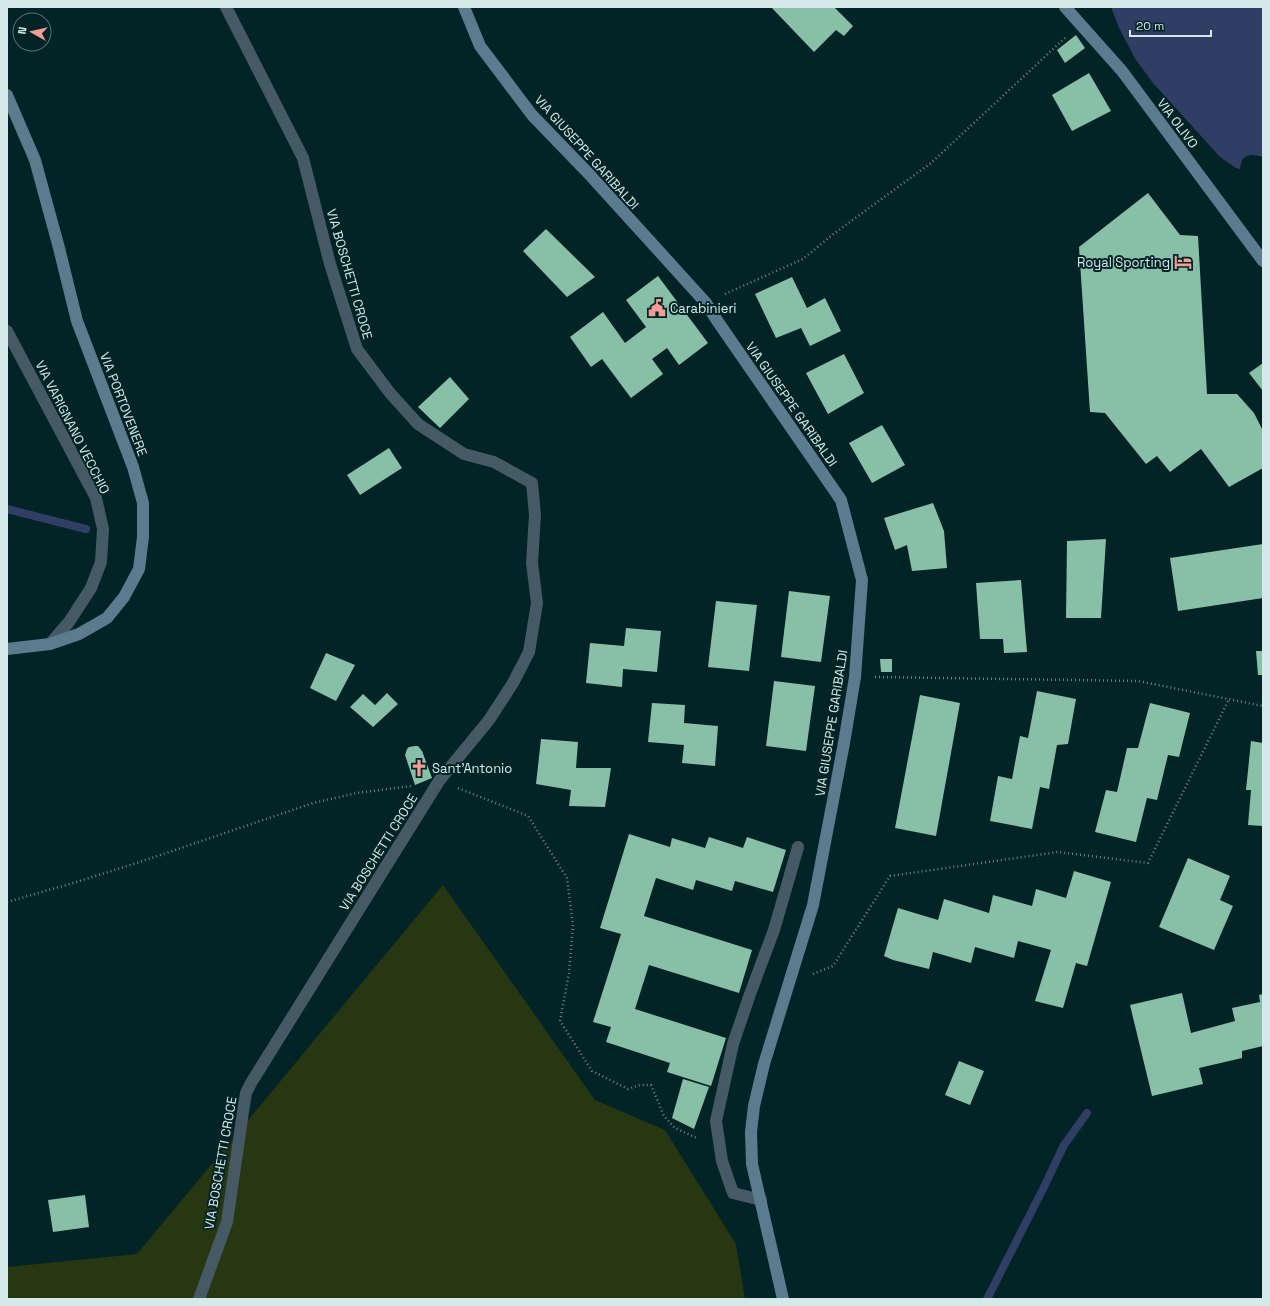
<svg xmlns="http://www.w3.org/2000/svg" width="1270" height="1306" viewBox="0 0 1270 1306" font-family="'Space Grotesk',sans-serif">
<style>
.green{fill:#263711}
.water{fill:#303d64}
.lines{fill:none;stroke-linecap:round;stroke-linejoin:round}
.stream{stroke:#303d64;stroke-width:8}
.building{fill:#88c0a7}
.path{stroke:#6b8687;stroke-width:2.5;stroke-dasharray:1 3;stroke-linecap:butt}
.lane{stroke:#465a66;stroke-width:12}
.street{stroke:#465a66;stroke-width:12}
.secondary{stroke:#5b7b8e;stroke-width:12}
.labels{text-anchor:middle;stroke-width:4;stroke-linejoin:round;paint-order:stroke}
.street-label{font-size:13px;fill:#d6e9e9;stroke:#022426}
.poi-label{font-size:13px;fill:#d6e9e9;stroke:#022426;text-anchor:start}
</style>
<rect width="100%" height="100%" fill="#022426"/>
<path class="green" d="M443 885 595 1100 665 1130 736 1244 745 1299H7V1267L137 1254Z"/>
<path class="water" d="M1111 7H1263V157C1251 153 1241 154 1240 169L1236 168 1220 157 1153 83 1136 60 1119 28Z"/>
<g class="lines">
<g class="stream">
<path d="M7 509 86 529"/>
<path d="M987 1299 1043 1189 1064 1145 1087 1113"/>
</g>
</g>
<g class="building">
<path d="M771 7H834L853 26 844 36 836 30 814 52Z"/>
<path d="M1076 35 1085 48 1065 63 1057 50Z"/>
<path d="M1089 73 1111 111 1072 131 1052 95Z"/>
<path d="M1148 193 1180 235 1198 236 1207 394H1237L1254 413 1263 431V468L1229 487 1201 449 1170 472 1157 456 1146 464 1105 413 1090 412 1079 247Z"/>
<path d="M546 229 595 277 567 297 523 251Z"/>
<path d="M658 276 708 343 679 365 667 348 652 359 663 374 631 398 602 359 591 367 570 337 603 312 625 343 646 327 626 300Z"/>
<path d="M792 277 807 308 825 298 841 331 810 346 801 328 776 338 755 294Z"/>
<path d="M844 354 864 393 828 414 806 373Z"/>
<path d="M1263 363V391L1249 373Z"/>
<path d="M450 377 469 399 440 428 418 407Z"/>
<path d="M882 425 905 465 872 483 849 443Z"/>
<path d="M389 448 402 468 360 495 347 475Z"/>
<path d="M933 503 944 531 947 568 912 571 907 545 895 550 884 518Z"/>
<path d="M1106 539 1101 618H1066L1067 541Z"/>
<path d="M1263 544V598L1178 611 1170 558Z"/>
<path d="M1021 580 1027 652 1004 653 1003 639H980L976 583Z"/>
<path d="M789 591 830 596 821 662 781 657Z"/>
<path d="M716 601 757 605 749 671 708 667Z"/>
<path d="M626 628 661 631 657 672 623 669 622 687 586 683 590 643 624 646Z"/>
<path d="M1256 651H1263V675H1258Z"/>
<path d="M326 653 355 665 336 701 310 688Z"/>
<path d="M880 659H892V672H881Z"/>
<path d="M774 681 815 686 806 751 766 746Z"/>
<path d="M1037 691 1076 699 1068 744 1057 745 1049 789 1040 787 1032 829 990 821 998 776 1012 779 1020 736 1028 738Z"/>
<path d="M387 693 398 704 373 727 350 707 363 694 375 705Z"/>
<path d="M920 695 960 703 936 836 895 828Z"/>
<path d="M652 703 685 705 684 723 718 726 715 766 682 763 684 745 648 742Z"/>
<path d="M1150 703 1190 713 1179 757 1168 755 1157 800 1147 798 1136 842 1095 832 1106 790 1117 792 1127 748H1138Z"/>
<path d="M541 739 578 742 576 768H611L605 807 569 806 571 790 536 784Z"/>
<path d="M1251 741 1263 743V826L1248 825 1251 790H1246Z"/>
<path d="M415 746H418L422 751 432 778 415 785 405 755 407 749 409 747Z"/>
<path d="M629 834 670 847 672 838 705 848 709 837 743 848 747 837 786 850 773 892 735 881 732 891 696 880 693 890 656 878 644 916 752 950 739 993 649 965 635 1009 726 1038 711 1086 667 1072 670 1063 606 1042 611 1027 593 1022 621 934 600 928Z"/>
<path d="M1188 858 1230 876 1220 900 1233 906 1214 950 1159 927Z"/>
<path d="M1074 871 1111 882 1087 966 1076 963 1063 1008 1035 1001 1051 950 1018 941 1014 958 975 947 971 963 933 952 929 969 893 960 884 956 898 908 938 920 944 899 989 913 993 895 1032 906 1036 889 1066 898Z"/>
<path d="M1182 993 1191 1033 1235 1021 1232 1008 1260 1002 1259 995 1263 994V1046L1242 1051V1058L1199 1068 1203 1084 1152 1096 1130 1005Z"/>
<path d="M959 1061 984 1071 970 1105 945 1095Z"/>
<path d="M683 1079 709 1087 694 1129 672 1118Z"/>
<path d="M85 1195 89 1227 53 1232 48 1200Z"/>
</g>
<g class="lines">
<g class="path">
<path d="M725 294 803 259 832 235 931 163 1066 37"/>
<path d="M875 677 1138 681 1263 706"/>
<path d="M458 788 528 816 567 878 573 926 569 973 560 1021 592 1071 628 1089 640 1085H651L664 1116 675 1128 697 1138"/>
<path d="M7 902 70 884 143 861 313 803 357 793 411 786"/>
<path d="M813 974 833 966 890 876 1058 852 1148 863 1229 699"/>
</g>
<path class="lane" d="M761 1200 733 1193 722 1161 716 1121 733 1044 750 994 774 930 798 847"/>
<g class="street">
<path d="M7 331 96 498 103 529 101 562 91 588 69 622 50 644"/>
<path d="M199 1299 227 1222 243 1112 246 1093 251 1083 439 781 489 720 513 683 529 652 537 603 532 563 535 515 532 483 494 462 464 454 418 424 390 393 357 349 330 264 303 158 226 7"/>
</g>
<g class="secondary">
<path d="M464 7 480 46 532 115 589 174 706 303 716 319 841 500 862 580 855 677 844 743 813 905 764 1064 754 1106 751 1132 752 1164 783 1299"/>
<path d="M1065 7 1122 71 1263 261"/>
<path d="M7 95 35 160 59 248 77 321 133 467 143 503V537L139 569 124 597 107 618 79 634 50 644 7 649"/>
</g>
</g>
<defs>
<g id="hotel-bare" transform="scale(1.38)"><path d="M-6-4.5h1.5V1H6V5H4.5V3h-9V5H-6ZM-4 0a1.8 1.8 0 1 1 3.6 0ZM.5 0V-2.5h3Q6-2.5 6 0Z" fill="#f59c95" stroke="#022426" stroke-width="2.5" paint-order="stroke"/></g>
<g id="civic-bare" transform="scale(1.38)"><path d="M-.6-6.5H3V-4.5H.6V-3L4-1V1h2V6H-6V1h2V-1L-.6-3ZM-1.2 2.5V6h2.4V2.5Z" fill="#f59c95" stroke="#022426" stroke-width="2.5" paint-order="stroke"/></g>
<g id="church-bare" transform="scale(1.38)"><path d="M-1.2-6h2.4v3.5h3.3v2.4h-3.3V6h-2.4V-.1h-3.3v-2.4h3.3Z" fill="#f59c95" stroke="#022426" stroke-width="2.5" paint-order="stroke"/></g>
</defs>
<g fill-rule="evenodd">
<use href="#hotel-bare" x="1183" y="262"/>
<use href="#civic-bare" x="657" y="308"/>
<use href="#church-bare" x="419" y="768"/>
</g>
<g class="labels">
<g class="street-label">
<text transform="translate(1178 123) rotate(53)" y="5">VIA OLIVO</text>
<text transform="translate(587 152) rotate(48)" y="5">VIA GIUSEPPE GARIBALDI</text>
<text transform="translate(350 274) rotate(74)" y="5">VIA BOSCHETTI CROCE</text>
<text transform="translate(124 404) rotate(69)" y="5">VIA PORTOVENERE</text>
<text transform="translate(792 404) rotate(55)" y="5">VIA GIUSEPPE GARIBALDI</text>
<text transform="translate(73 427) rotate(63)" y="5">VIA VARIGNANO VECCHIO</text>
<text transform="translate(831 723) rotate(-81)" y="5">VIA GIUSEPPE GARIBALDI</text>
<text transform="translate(378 852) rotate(-58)" y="5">VIA BOSCHETTI CROCE</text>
<text transform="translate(220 1163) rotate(-80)" y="5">VIA BOSCHETTI CROCE</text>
</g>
<g class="poi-label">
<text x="1170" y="267" text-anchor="end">Royal Sporting</text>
<text x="670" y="313">Carabinieri</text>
<text x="432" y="773">Sant'Antonio</text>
</g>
</g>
<rect width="1270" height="1306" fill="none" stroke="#d6e9e9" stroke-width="16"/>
<g transform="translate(32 32) rotate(278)"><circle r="19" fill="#022426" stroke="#577374"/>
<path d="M0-3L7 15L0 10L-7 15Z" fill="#f59c95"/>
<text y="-6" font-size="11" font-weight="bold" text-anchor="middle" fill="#d6e9e9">N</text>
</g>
<path d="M1130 30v6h81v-6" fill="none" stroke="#d6e9e9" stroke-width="2"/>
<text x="1136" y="30" font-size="12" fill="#d6e9e9" stroke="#022426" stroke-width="3" paint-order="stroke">20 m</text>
</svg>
